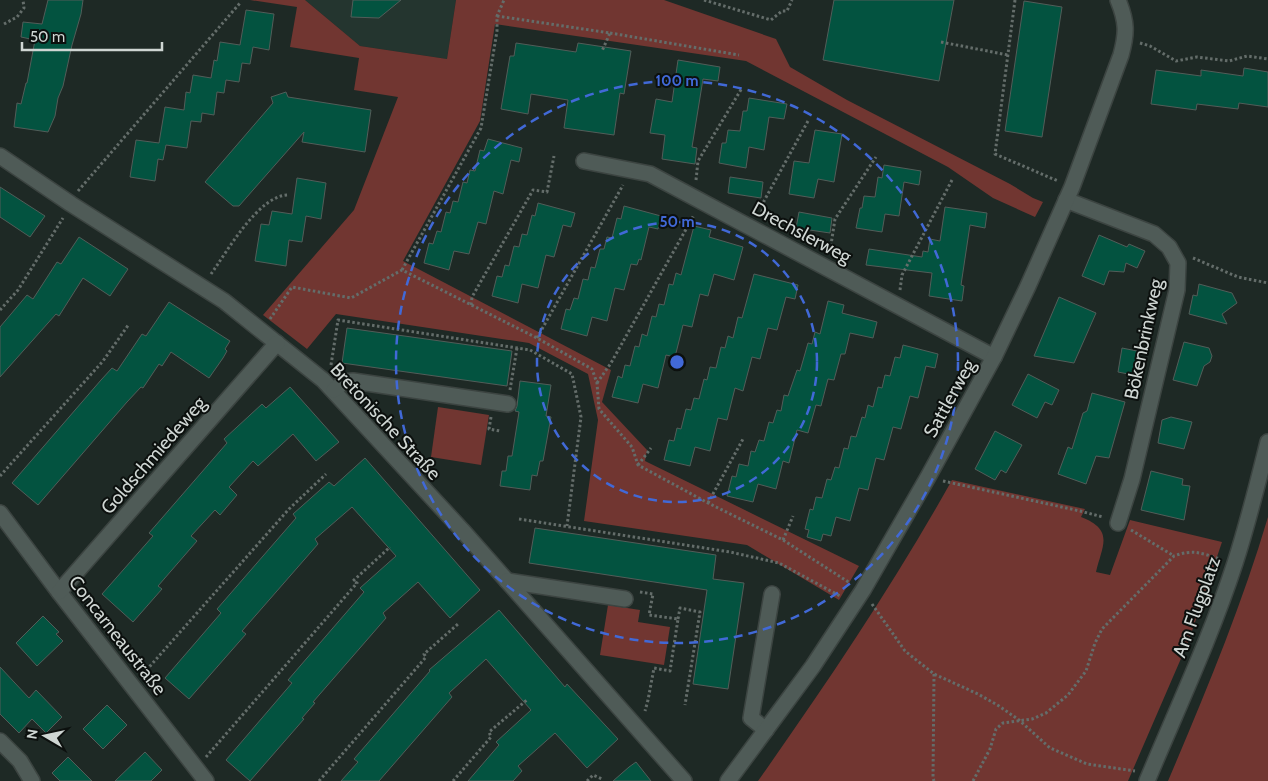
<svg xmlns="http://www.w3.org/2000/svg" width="1268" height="781" viewBox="0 0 1268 781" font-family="Cabin,sans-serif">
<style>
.built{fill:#24352f}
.green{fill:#713631}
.building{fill:#035340;stroke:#525d59}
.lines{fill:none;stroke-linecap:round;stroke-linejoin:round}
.minor-casing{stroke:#3c4441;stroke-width:18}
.path{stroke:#646d6a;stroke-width:3;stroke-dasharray:2.5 2.5;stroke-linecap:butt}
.minor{stroke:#4f5b57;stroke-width:15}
.ring{fill:none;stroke:#4169d7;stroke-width:2.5;stroke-dasharray:9 6}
.labels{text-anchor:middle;stroke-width:4;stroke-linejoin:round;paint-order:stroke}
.street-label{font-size:19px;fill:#cfd6d3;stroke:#0c100e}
.centre{fill:#4169d7;stroke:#0c100e;stroke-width:2.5}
.ring-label{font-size:15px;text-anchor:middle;font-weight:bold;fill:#4169d7;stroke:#0c100e;stroke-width:4;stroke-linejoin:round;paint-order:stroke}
</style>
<rect width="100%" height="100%" fill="#1e2925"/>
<path class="built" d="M305 0H456L447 59 360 46Z"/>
<g class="green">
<path d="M250 0H305L360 46 447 59 456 0H664L776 39 790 67 847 100 1010 184 1033 198 1043 202 1035 217 993 198 948 167 746 61 495 24 480 121 403 261 611 370 602 402 647 450 645 461 859 566 839 600 747 545 584 521 598 420 588 374 529 343 336 314 307 349 263 315 354 210 398 97 354 90 359 58 290 47 297 7Z"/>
<path d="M438 407 489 415 481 465 431 457Z"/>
<path d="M952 480 1085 509 1081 517C1115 530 1102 546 1096 572L1110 575 1130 520 1222 542 1189 640 1128 781H758C827 683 894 584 952 480Z"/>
<path d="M1268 517V781H1168C1205 694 1241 608 1268 517Z"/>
<path d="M608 605 640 610 638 622 670 627 664 665 600 655Z"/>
</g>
<g class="building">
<path d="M48 0H83L81 14 72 45 63 86 58 98 55 116 48 132 14 127 17 103 21 104 26 83H27L35 40 21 37 23 22 42 24Z"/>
<path d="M353 0H401L379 18 351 17Z"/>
<path d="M834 0H954L939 81 823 60Z"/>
<path d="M1024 1 1062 7 1042 137 1005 131Z"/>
<path d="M246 10 274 14 269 50 253 47 250 64 242 63 239 82 226 80 224 93 217 92 214 115 202 113 201 122 191 121 187 148 166 145 163 160 158 159 155 181 130 177 136 140 159 143 165 107 184 110 186 92 190 93 193 75 211 78 214 60 217 61 220 42 240 45Z"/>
<path d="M516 43 576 52 578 43 631 51 624 94 620 93 614 135 564 128 568 100 531 94 528 114 501 109 510 56H514Z"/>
<path d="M678 60 720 67 718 81 703 79 692 147 697 148 695 164 662 159 665 135 650 133 656 99 672 102Z"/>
<path d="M1244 68 1268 72V107L1239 103 1238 109 1197 104 1196 110 1151 104 1156 70 1201 76V70L1243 76Z"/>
<path d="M286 92 288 97 371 110 365 152 302 142 304 132 239 206H233L205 182 273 103 271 97Z"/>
<path d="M749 98 787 104 784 119 769 117 764 150 749 147 746 168 719 163 722 143H726L728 130 740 131 743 111H747Z"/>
<path d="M815 130 842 134 834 182 818 179 814 198 789 194 794 161 809 163Z"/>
<path d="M488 139 522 148 519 162 511 160 503 194 494 191 486 224 478 222 469 254 454 251 449 270 424 263 429 243 433 244 437 231 441 232 446 212 450 213 453 201 458 202 463 182 467 183 470 170 475 171 480 150 484 151Z"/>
<path d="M884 165 921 171 919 185 904 182 899 216 885 214 882 232 856 228 860 208H862L864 196 875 197 878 177 882 178Z"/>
<path d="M730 177 763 182 761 198 728 193Z"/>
<path d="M297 178 326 183 321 219 306 216 302 242 289 240 286 266 255 261 261 224 269 225 272 211 292 214Z"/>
<path d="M0 187 45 216 30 237 0 217Z"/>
<path d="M538 203 575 213 571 227 563 225 554 257 546 255 538 288 522 284 518 303 492 296 497 276 502 277 505 265 509 266 514 246 519 247 522 234 527 235 532 215 535 216Z"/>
<path d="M624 206 661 216 658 229 649 227 641 260 639 259 637 265 631 264 624 290 615 288 607 321 592 317 587 336 561 329 566 309 570 310 574 298 578 299 583 279 588 280 591 267 595 268 600 249H604L607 237 612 238 617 218 621 219Z"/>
<path d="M945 207 987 213 985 228 970 225 961 285 964 286 962 301 929 296 932 273 866 265 869 249 922 257 923 251 928 252 930 239 940 241Z"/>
<path d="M799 212 832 218 830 233 796 228Z"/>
<path d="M694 226 711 230 709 237 743 247 734 280 714 274 708 296 700 294 692 327 683 325 675 357 666 355 658 388 643 384 638 403 612 397 618 376 622 378 625 365 630 366 635 346 639 347 642 334 647 336 652 316 656 317 659 304 664 305 669 284 673 285 676 273 681 275Z"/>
<path d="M1099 235 1127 247 1129 244 1145 251 1137 268 1126 263 1124 272 1109 271 1104 285 1082 276Z"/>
<path d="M79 237 128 269 110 296 83 278 59 316 56 314 0 377V327L27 295 33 299 57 262 61 264Z"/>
<path d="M754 274 798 285 795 299 786 297 777 330 768 328 760 359 752 357 743 391 735 388 727 420 718 418 710 451 695 447 690 466 664 460 669 440 674 441 677 428 681 429 686 409 691 410 694 398 699 399 704 379 707 380 710 367 716 368 721 347 725 348 728 336 733 338 738 317 742 318Z"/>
<path d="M1199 284 1232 293 1237 303 1222 314 1227 324 1189 314 1193 295 1197 296Z"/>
<path d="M1059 297 1096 313 1074 363 1034 356Z"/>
<path d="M828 301 844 305 842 313 877 322 873 338 850 333 845 354H841L834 380 828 379 821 406 816 405 808 433 797 430 789 463 783 461 776 489 758 484 753 502 727 496 732 476 736 477 739 464 748 466 751 451 755 452 759 440 764 441 769 422 773 423 777 410 781 411 784 395 788 396 797 370 800 371 808 343 812 344 815 332 820 334Z"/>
<path d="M169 302 230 341 225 349 227 351 223 358 209 378 171 352 162 366 159 364 143 388 141 387 127 402 38 505 12 483 101 380 112 368 117 371 142 334 146 336Z"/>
<path d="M347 328 512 351 507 386 342 363Z"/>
<path d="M1184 342 1209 348 1212 356 1210 362 1204 366 1197 386 1173 380Z"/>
<path d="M903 345 938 354 935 368 926 366 918 398 910 396 901 429 893 427 884 460 876 458 868 490 859 488 850 521 836 517 831 536 823 534 821 541 807 537 809 530 805 529 810 509 813 510 816 497 822 498 827 479 831 480 835 467 839 468 844 448 848 449 851 436 856 437 862 417 865 418 868 405 873 407 878 387 882 388 885 375 890 376 895 357 900 358Z"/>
<path d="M1122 348 1137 351 1133 375 1118 372Z"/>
<path d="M1028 374 1059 390 1052 405 1045 402 1037 418 1012 405Z"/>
<path d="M520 381 551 385 546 416 551 417 543 461H540L537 476 532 475 530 490 500 486 502 471H506L508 456H512L519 412 515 411 517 406Z"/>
<path d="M290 387 339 442 316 461 293 434 258 466 253 461 229 487 237 495 220 515 215 510 191 536 197 541 158 586 162 589 133 622 102 594 153 536 149 533 227 443 224 439 262 404 266 408Z"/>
<path d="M1092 393 1125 402 1109 458 1096 456 1086 484 1058 474 1068 447 1072 449 1083 413 1087 411Z"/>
<path d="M1171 417 1192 422 1184 449 1158 443 1162 420Z"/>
<path d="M995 431 1022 445 1006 473 1001 470 995 480 975 469Z"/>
<path d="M365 458 480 590 450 618 418 582 383 613 386 618 313 702 315 703 302 718 304 719 250 781 226 760 292 683 288 680 364 592 360 588 396 556 352 507 315 539 318 544 242 631 246 634 189 699 165 678 221 613 217 609 296 518 293 514 329 482 334 486Z"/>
<path d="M1151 471 1183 479 1182 485 1190 486 1184 520 1141 510Z"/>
<path d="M535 528 716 555 713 579 744 583 728 689 693 684 707 590 529 563Z"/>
<path d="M499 610 565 687 567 684 618 739 587 768 555 733 518 766 522 771 513 781H468L499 745 496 742 531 710 486 659 449 693 452 697 379 781H341L358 762 354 759 430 671 429 670Z"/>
<path d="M43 616 59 632 56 634 63 641 37 666 16 643Z"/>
<path d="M0 667 29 698 36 690 62 717 46 733 32 719 19 733 0 714Z"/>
<path d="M107 705 127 725 103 749 83 729Z"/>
<path d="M145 752 162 770 151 781H115Z"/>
<path d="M68 757 92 781H60L52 773Z"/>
<path d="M636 762 651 781H613L629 767Z"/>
</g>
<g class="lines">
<g class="minor-casing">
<g id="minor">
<path d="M0 156 71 204 224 301 323 380 462 530 684 781"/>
<path d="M584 161 650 174 994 357"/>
<path d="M1066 200 1154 234 1169 247 1178 263 1177 290 1132 479 1118 523"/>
<path d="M334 390 344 382 353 381 508 404"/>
<path d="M0 513 59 592 206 781"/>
<path d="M507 581 625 599"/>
<path d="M59 592 277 343"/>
<path d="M766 730 751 718 772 594"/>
<path d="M0 741 20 761 32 781"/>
<path d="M728 781 813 666 863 590 928 477 994 357 1028 286 1072 187 1121 55C1127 33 1127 22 1118 0"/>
<path d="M1147 781C1177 709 1211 637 1235 563 1248 523 1258 482 1268 442"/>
</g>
</g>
<g class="path">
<path d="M704 0 771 20 782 11H787L792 0"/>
<path d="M1015 0 995 154 1058 181"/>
<path d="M497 16 610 33 602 51"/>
<path d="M4 24 17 17 24 8 23 0"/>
<path d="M610 33 739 55"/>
<path d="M941 42 1008 55"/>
<path d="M1140 43 1150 46 1176 61 1197 57 1229 61 1247 56 1268 59"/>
<path d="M696 180 698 161 742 88"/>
<path d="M78 191 240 3"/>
<path d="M761 217 764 201 808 121"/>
<path d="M830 251 835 219 876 157"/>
<path d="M1193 258 1238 277 1268 283"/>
<path d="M402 270 481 128 497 31V16L504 0"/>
<path d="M211 274C227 252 259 194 289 195"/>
<path d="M900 290 902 275 952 180"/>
<path d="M471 305 472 297 533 190 547 192 554 156"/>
<path d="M0 310 18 290 63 218"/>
<path d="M270 319 292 287 351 298 402 270 537 338 592 369 597 383 599 409 632 447 638 465 708 503 783 540 850 583"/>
<path d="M537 338 623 185"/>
<path d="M331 365 338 320 530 350 572 374 581 417 567 526"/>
<path d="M597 383 611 363 694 215"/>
<path d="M510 390 517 348"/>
<path d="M491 417 489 429 500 431"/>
<path d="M638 465 651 448"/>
<path d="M0 476 103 361 129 324"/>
<path d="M943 481 1080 511 1103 517"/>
<path d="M708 503 743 439"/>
<path d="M519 519 730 552 779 563 840 596"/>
<path d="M1131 530 1174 556"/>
<path d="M783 540 793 516"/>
<path d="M640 592 653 594 649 615 678 619 670 671 654 668 648 700 645 711"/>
<path d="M872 604 905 651 934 674 978 694 999 706 1019 720 1050 748 1087 764 1135 771"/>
<path d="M678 619 680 608 700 612 685 705"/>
<path d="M143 674 289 509 326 474"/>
<path d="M934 674 933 778 934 781"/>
<path d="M206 757 357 583 353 581 390 547"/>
<path d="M319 781 426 657 424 654 458 624"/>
<path d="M453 781 491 737 489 732 528 699"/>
<path d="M587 781 593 775 602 779"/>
<path d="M973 781 990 749 996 729 1003 723 1032 719 1046 713 1068 695 1086 671 1095 643 1102 629 1174 556C1193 549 1201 553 1220 559"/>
</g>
<use href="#minor" class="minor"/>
</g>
<g class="ring">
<circle cx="677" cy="362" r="140"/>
<circle cx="677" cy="362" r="281"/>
</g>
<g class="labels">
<g class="street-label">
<text transform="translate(802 232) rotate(28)" y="7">Drechslerweg</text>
<text transform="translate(1143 339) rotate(-78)" y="7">Bökenbrinkweg</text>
<text transform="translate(949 398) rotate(-61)" y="7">Sattlerweg</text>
<text transform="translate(386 421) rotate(47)" y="7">Bretonische Straße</text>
<text transform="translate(153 455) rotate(-49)" y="7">Goldschmiedeweg</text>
<text transform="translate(1196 607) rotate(-70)" y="7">Am Flugplatz</text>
<text transform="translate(118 635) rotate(52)" y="7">Concarneaustraße</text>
</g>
</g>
<circle cx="677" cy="362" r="8" class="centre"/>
<g class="ring-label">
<text x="677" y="86">100 m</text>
<text x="677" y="227">50 m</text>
</g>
<g transform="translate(45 736) rotate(279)" stroke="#0c100e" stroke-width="4" paint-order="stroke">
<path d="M0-4L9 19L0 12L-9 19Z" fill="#cfd6d3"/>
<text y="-8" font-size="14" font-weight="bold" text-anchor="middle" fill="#cfd6d3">N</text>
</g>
<path d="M22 42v8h140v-8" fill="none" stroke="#cfd6d3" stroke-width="2.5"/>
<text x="30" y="42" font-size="15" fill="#cfd6d3" stroke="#0c100e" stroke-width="4" paint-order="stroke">50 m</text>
</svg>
